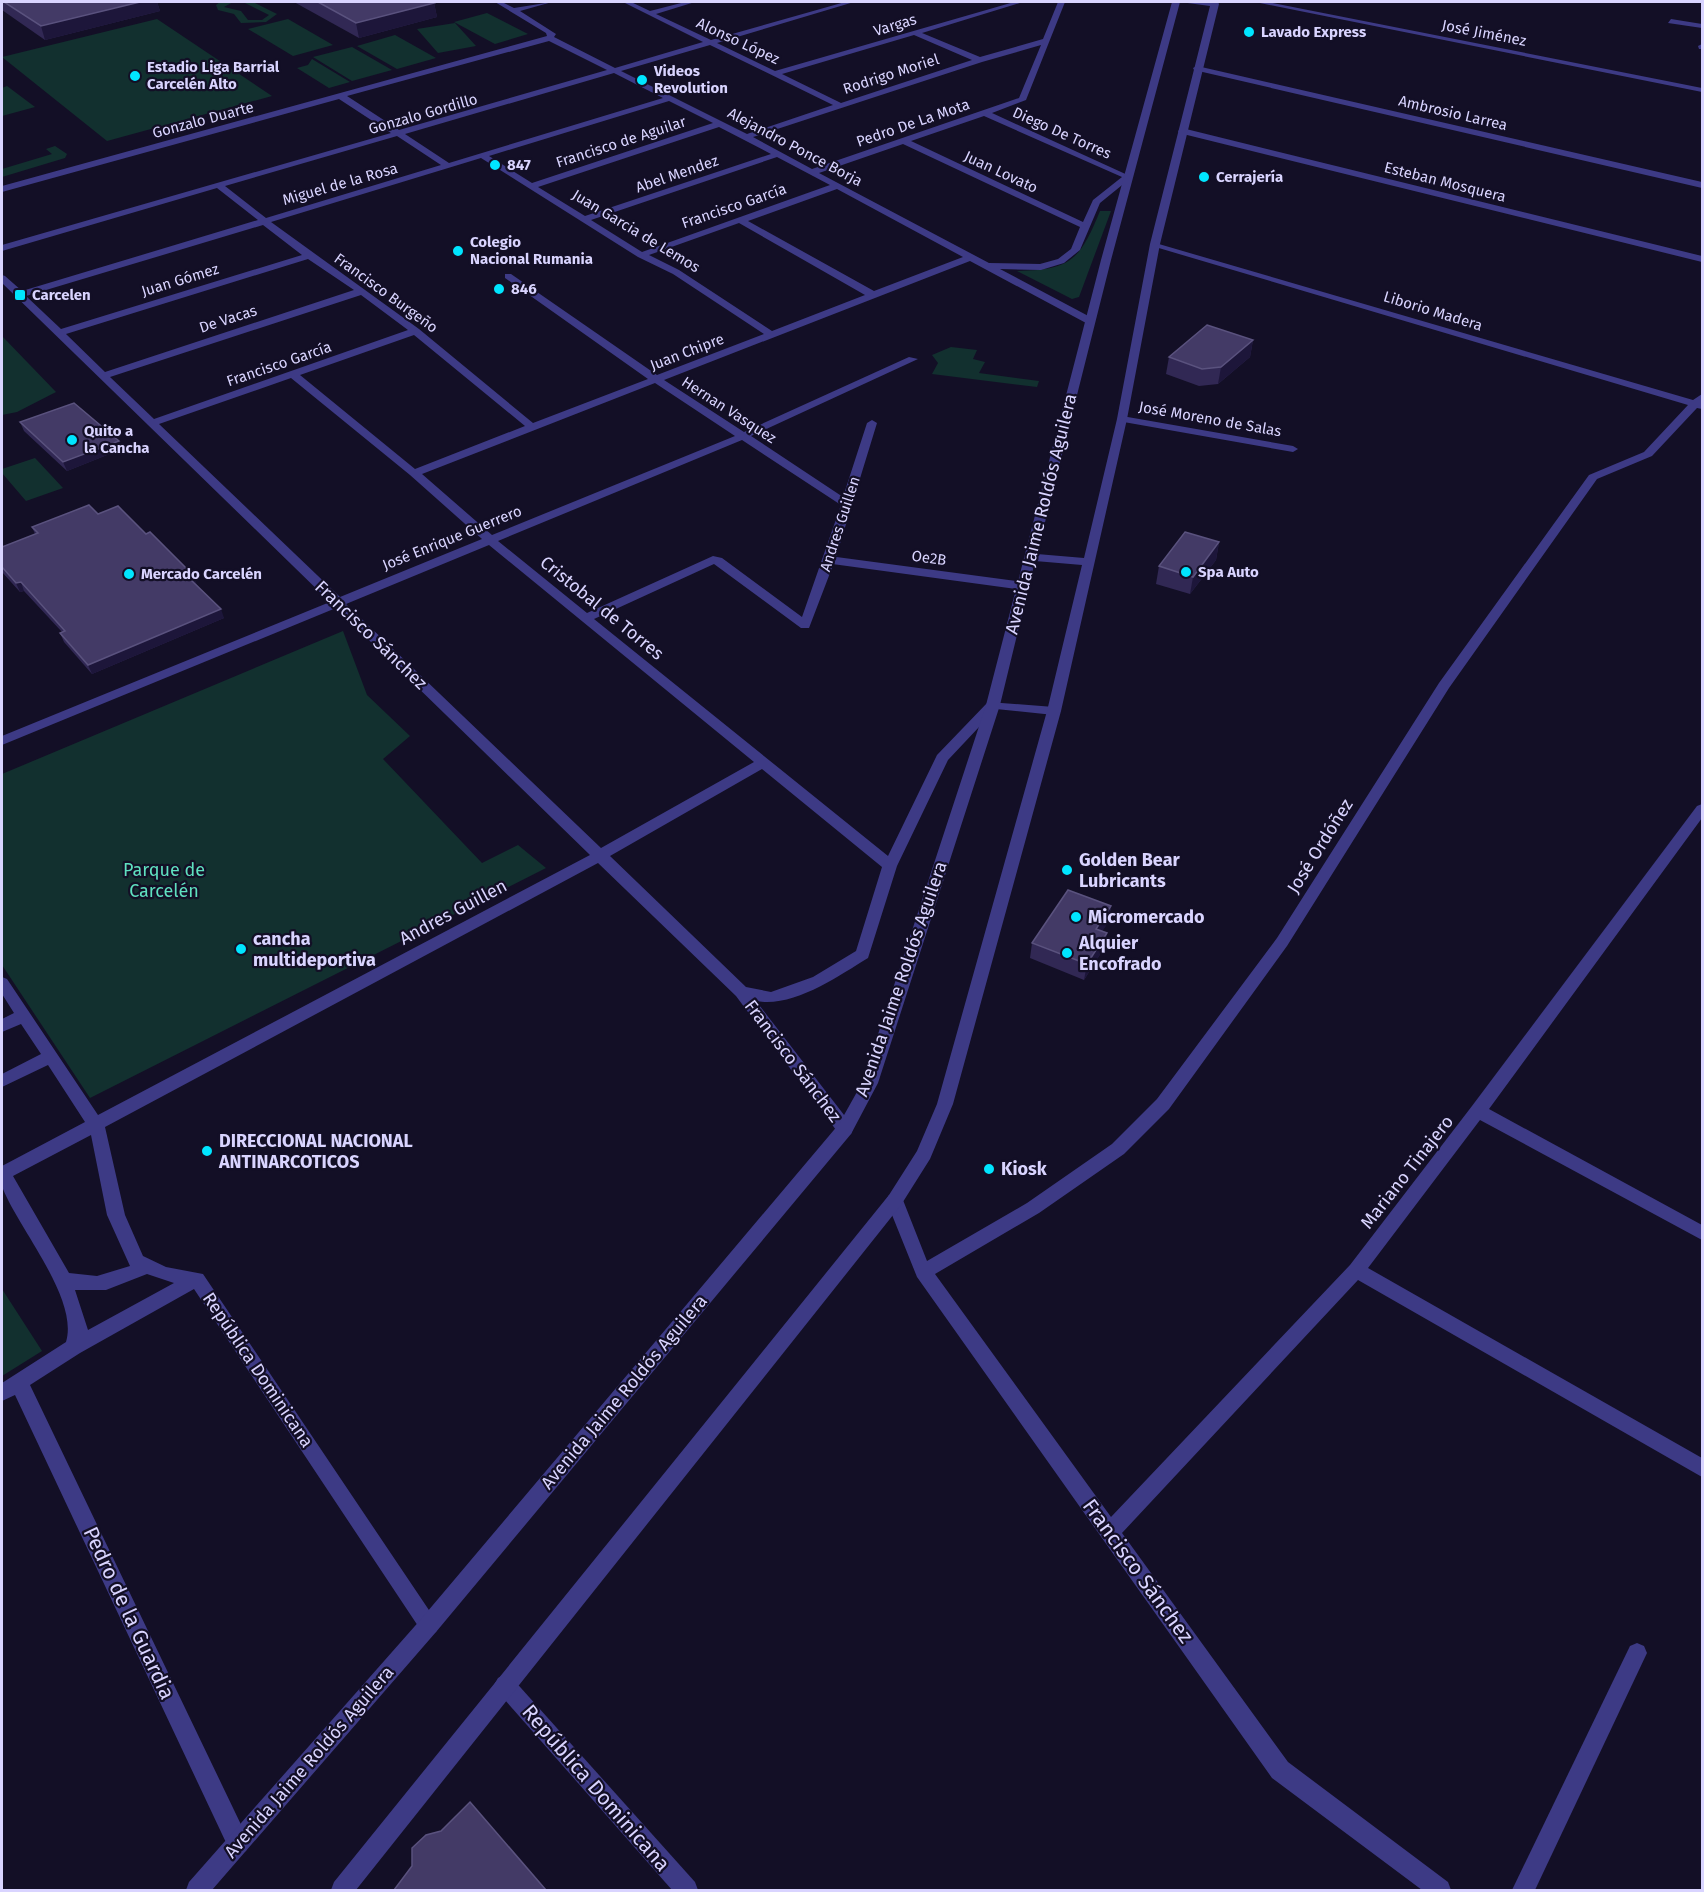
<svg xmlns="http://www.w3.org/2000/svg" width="1704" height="1892" viewBox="0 0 1704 1892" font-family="'Fira Sans',sans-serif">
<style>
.green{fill:#12302f}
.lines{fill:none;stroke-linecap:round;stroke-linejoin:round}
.pedestrian{fill:#3d3a85;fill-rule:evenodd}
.minor{fill:#3d3a85;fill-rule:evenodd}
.tertiary{fill:#3d3a85;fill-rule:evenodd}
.wall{fill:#312854}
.shaded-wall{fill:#1d163a}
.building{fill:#433a66;stroke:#5a527e;stroke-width:1.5}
.poi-dot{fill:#00e5ff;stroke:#130f26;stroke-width:2}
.labels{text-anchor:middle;stroke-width:4.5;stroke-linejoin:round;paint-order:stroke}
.far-street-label{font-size:15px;fill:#d9d4ff;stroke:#130f26}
.far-poi-label{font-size:15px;font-weight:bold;fill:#d9d4ff;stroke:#130f26;text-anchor:start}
.street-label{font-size:18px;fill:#d9d4ff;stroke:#130f26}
.poi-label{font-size:18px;font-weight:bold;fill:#d9d4ff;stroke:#130f26;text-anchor:start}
.park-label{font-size:18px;fill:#5fe0c0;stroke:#130f26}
.near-street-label{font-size:21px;fill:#d9d4ff;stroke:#130f26}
</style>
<rect width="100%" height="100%" fill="#130f26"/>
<g class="green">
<path d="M220 2H233L224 7 241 11 248 20H262L269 15 243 2H253L277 14 266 22 241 23 234 14 218 10 216 5Z"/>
<path d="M487 13 528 34 495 44 454 22Z"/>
<path d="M157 19 272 96 107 141 2 57Z"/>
<path d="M288 19 333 45 293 56 248 29Z"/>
<path d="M455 23 476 46 438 53 417 29Z"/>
<path d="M395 35 436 58 397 69 357 46Z"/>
<path d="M352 47 392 70 352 81 313 57Z"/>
<path d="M312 59 350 82 329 88 297 68 308 65Z"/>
<path d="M7 86 35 107 2 116V88Z"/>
<path d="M55 146 67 154 65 158 2 177V169L52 154 46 149Z"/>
<path d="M1100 211H1111L1079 297 1072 299 1017 271C1071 270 1080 260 1100 211Z"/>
<path d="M2 336 56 392 17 412 2 415Z"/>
<path d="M951 347 977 350 973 359 985 362 979 373 1039 381 1037 387 932 374 938 363 932 355Z"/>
<path d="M35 458 63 488 26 501 2 473V469Z"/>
<path d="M343 631 367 695 410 736 383 759 482 863 518 845 546 868 90 1098 2 965V774Z"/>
<path d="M2 1289 42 1351 2 1376Z"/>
</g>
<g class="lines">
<path class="pedestrian" d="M829 556 1024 582 1030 586 1024 590 825 563V557Z"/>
<g class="minor">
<path d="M495 2H502L514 8 552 2 520 11 556 34 554 37 615 68 703 42 623 2H631L650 11 685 2H695L656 14 711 40 845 2H854L717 43 775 71 1014 2H1023L922 33 980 57 1043 39 1058 2H1065L1026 100 992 113 1132 177 1100 203 1080 250 1064 263 1041 270 1000 269 1094 319V323H1086L970 261 664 380 744 432 909 357 918 359 751 436 843 497 867 423 872 420 877 423 835 560 809 628H801L714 564 594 619 888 856 937 755 988 702 1054 707 1061 711 1054 715 996 709 948 760 897 866 868 958C837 977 793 1008 756 1001L851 1124 853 1129 851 1134 845 1136 839 1134 736 996 598 863 105 1127 125 1215 143 1256 166 1267 203 1274 439 1625 436 1632 429 1635 422 1632 194 1289 80 1353 30 1385 246 1835 249 1843 246 1851 238 1854 230 1851 15 1395 2 1401V1383L66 1342C79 1299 19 1229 3 1189 0 1183 2 1173 2 1166L85 1122 48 1065 2 1087V1074L41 1054 21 1024 2 1032V1019L14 1013 2 994V977L7 979 98 1115 590 855 336 608 2 745V736L330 602 2 283V275L5 276 22 291 258 220 217 188 2 251V245L391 133 339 99 2 192V186L547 36 546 33ZM914 35 972 60 841 103 782 74ZM549 41 607 70 399 130 347 96ZM710 45 833 105 747 134 621 71ZM1041 45 1019 98 812 169 753 137 982 62ZM614 73 663 98 449 163 405 134ZM669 101 713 123 532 183 489 156ZM984 116 1122 177 1093 200 1083 222 911 141ZM719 127 771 154 585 216 538 187ZM397 136 441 165 266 218 225 186ZM903 144 1080 227 1071 249 1058 259 1040 264 989 263 819 173ZM777 157 830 185 642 252 591 220ZM481 158 638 257 673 274 764 334 657 375 511 274H505V278L648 379 533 423 419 329 271 222ZM837 189 963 257 874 291 748 221ZM739 223 865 295 772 331 679 270 649 255ZM263 225 302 255 61 329 26 296ZM308 259 354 290 105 372 66 334ZM361 295 408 330 154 419 110 377ZM414 335 525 426 415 469 300 375ZM291 378 410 475 482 539 340 597 159 424ZM655 383 735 436 492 535 422 474ZM742 440 841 505 802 617 722 558 713 556 587 613 498 541ZM489 545 754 762 601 848 346 604ZM762 769 882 867 856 951 813 977 771 992 746 987 610 856ZM91 1135 107 1215 130 1266 97 1276 69 1273 13 1176ZM147 1274 174 1283 88 1330 75 1290H106Z"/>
<path d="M1255 2H1268L1702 88V92Z"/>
<path d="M1671 19 1702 24V28L1668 23Z"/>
<path d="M1702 44V49H1699L1698 46Z"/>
<path d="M1197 66 1702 182V188L1194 70 1193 68Z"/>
<path d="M1182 128 1702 256V262L1179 133 1178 131Z"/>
<path d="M1152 242 1693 400 1702 394V409L1697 408 1652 456 1597 479 1449 688 1287 946 1169 1109 1124 1154 1039 1213 935 1274 1111 1517 1350 1265 1472 1106 1697 806 1702 804V818L1489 1109 1702 1225V1240L1480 1120 1368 1268 1702 1458V1477L1358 1280 1122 1533 1288 1762 1448 1882 1451 1890H1422L1272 1778 917 1277 886 1200 889 1195 895 1193 901 1195 927 1261 1027 1203 1112 1144 1157 1099 1277 938 1439 683 1589 475 1644 452 1688 405 1152 246Z"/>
<path d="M1122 416 1293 446 1298 449 1293 452 1118 421V417Z"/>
<path d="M1637 1643 1644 1646 1647 1653 1535 1890H1512L1630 1646Z"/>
<path d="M505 1674 512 1678 695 1882 698 1890H672L498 1692 494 1685 498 1678Z"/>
</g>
<path class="tertiary" d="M1172 2H1218L1219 4 1160 244 1127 419 1061 711 953 1104 930 1159 901 1205 356 1890H331L334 1882 889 1195 917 1151 937 1104 1047 711 1082 565 1035 561 1000 705 878 1083 851 1134 436 1632 212 1890H186L189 1882 422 1618 839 1124 862 1083 986 705 1101 260ZM1180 2 1210 6 1150 244 1117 419 1084 558 1037 554 1111 260Z"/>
</g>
<g class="wall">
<path d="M2 2H157L160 11 45 40 2 10Z"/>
<path d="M294 2H432L434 3 437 17 359 38Z"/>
<path d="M1253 340 1250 357 1218 384 1199 386 1166 374 1169 357Z"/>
<path d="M20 422 122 449 67 471 24 431Z"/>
<path d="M98 514 197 585 224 618 92 674 64 642 60 633 62 632 24 591 20 592 2 572V547L35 534 32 527Z"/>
<path d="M1219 542 1216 560 1190 594 1156 584 1159 566Z"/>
<path d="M1111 906 1109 921 1102 931 1107 933 1104 948 1084 980 1030 958 1032 943Z"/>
</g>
<g class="shaded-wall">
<path d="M140 2H157L160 11 45 40 41 26Z"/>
<path d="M434 3 437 17 359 38 356 23Z"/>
<path d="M1253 340 1250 357 1218 384 1221 367Z"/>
<path d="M119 441 122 449 67 471 63 462Z"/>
<path d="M1219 542 1216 560 1190 594 1193 577Z"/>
<path d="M194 576 197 585 189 578Z"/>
<path d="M21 582 24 591 20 592 16 583Z"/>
<path d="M221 609 224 618 92 674 88 665Z"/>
<path d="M1111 906 1109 921 1094 944 1096 929Z"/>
<path d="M1107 933 1104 948 1084 980 1087 964Z"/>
</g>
<g class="building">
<path d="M4 2H140L41 26Z"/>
<path d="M318 2H432L434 3 356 23Z"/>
<path d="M1207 325 1253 340 1221 367 1202 369 1169 357Z"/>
<path d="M74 403 119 441 63 462 20 422Z"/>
<path d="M89 505 98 514 118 506 146 534 150 532 194 576 189 578 221 609 88 665 60 633 65 631 21 582 16 583 2 567V547L38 533 32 527Z"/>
<path d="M1185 532 1219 542 1193 577 1159 566Z"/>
<path d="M1068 890 1111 906 1096 929 1107 933 1087 964 1032 943Z"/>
<path d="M470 1802 546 1890H394L412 1866V1848L426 1835 441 1831Z"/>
</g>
<g class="poi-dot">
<circle cx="1249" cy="32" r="6"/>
<circle cx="135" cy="76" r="6"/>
<circle cx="642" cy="80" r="6"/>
<circle cx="495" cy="165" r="6"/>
<circle cx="1204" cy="177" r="6"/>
<circle cx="458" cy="251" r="6"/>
<circle cx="499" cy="289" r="6"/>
<rect x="14" y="289" width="12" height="12" rx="3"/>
<circle cx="72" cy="440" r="6"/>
<circle cx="1186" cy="572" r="6"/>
<circle cx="129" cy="574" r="6"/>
<circle cx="1067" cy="870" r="6"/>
<circle cx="1076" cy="917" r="6"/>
<circle cx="241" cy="949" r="6"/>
<circle cx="1067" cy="953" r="6"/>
<circle cx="207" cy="1151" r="6"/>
<circle cx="989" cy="1169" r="6"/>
</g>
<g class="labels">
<g class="far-street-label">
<text transform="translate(895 25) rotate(-17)" y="5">Vargas</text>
<text transform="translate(1484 33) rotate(11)" y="5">José Jiménez</text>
<text transform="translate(738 41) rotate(25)" y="5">Alonso López</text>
<text transform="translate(891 74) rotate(-18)" y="5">Rodrigo Moriel</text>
<text transform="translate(1453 113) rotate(13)" y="5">Ambrosio Larrea</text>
<text transform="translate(423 114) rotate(-16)" y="5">Gonzalo Gordillo</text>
<text transform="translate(203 120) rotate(-15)" y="5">Gonzalo Duarte</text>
<text transform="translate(913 123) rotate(-19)" y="5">Pedro De La Mota</text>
<text transform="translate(1062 133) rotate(24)" y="5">Diego De Torres</text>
<text transform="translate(621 142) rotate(-18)" y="5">Francisco de Aguilar</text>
<text transform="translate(795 147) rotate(28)" y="5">Alejandro Ponce Borja</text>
<text transform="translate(1001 172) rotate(25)" y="5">Juan Lovato</text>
<text transform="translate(677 174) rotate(-19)" y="5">Abel Mendez</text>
<text transform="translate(1445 182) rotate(14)" y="5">Esteban Mosquera</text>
<text transform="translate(340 184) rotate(-16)" y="5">Miguel de la Rosa</text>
<text transform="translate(734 206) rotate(-19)" y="5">Francisco García</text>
<text transform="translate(636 231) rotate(31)" y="5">Juan Garcia de Lemos</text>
<text transform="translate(180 280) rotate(-17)" y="5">Juan Gómez</text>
<text transform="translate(386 293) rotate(36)" y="5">Francisco Burgeño</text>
<text transform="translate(1433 311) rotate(17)" y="5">Liborio Madera</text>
<text transform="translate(228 319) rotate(-18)" y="5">De Vacas</text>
<text transform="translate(687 352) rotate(-21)" y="5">Juan Chipre</text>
<text transform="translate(279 364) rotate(-19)" y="5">Francisco García</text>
<text transform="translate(729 410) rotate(33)" y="5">Hernan Vasquez</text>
<text transform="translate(1210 419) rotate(10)" y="5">José Moreno de Salas</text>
<text transform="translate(840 524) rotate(-72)" y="5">Andres Guillen</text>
<text transform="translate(452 538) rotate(-22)" y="5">José Enrique Guerrero</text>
<text transform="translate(929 558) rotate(8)" y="5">Oe2B</text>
</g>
<g class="far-poi-label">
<text x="1261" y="37">Lavado Express</text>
<text x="147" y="72">Estadio Liga Barrial<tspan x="147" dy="17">Carcelén Alto</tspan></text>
<text x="654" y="76">Videos<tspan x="654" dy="17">Revolution</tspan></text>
<text x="507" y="170">847</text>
<text x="1216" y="182">Cerrajería</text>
<text x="470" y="247">Colegio<tspan x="470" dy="17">Nacional Rumania</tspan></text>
<text x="511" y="294">846</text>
<text x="32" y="300">Carcelen</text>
<text x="84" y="436">Quito a<tspan x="84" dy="17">la Cancha</tspan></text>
<text x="1198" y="577">Spa Auto</text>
<text x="141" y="579">Mercado Carcelén</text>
</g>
<g class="street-label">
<text transform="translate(1041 514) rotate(-76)" y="6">Avenida Jaime Roldós Aguilera</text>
<text transform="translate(602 608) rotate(39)" y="6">Cristobal de Torres</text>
<text transform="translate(371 635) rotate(44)" y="6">Francisco Sánchez</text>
<text transform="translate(1320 846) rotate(-58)" y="6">José Ordóñez</text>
<text transform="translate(453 912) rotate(-28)" y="6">Andres Guillen</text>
<text transform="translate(901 979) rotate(-71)" y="6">Avenida Jaime Roldós Aguilera</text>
<text transform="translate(793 1061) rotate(53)" y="6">Francisco Sánchez</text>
<text transform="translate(1407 1172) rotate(-52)" y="6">Mariano Tinajero</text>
<text transform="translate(258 1370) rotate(56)" y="6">República Dominicana</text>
<text transform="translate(624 1392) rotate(-50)" y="6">Avenida Jaime Roldós Aguilera</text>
<text transform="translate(309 1762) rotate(-49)" y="6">Avenida Jaime Roldós Aguilera</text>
</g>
<g class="poi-label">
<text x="1079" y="866">Golden Bear<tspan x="1079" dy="21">Lubricants</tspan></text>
<text x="1088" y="923">Micromercado</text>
<text x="253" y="945">cancha<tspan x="253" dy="21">multideportiva</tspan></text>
<text x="1079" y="949">Alquier<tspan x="1079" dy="21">Encofrado</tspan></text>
<text x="219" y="1147">DIRECCIONAL NACIONAL<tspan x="219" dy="21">ANTINARCOTICOS</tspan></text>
<text x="1001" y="1175">Kiosk</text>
</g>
<g class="park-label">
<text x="164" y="876">Parque de<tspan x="164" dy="21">Carcelén</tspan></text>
</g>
<g class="near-street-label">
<text transform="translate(1138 1571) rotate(54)" y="7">Francisco Sánchez</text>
<text transform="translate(129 1613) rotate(65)" y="7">Pedro de la Guardia</text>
<text transform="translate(596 1788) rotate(49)" y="7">República Dominicana</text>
</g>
</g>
<rect width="1704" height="1892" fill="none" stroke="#d9d4ff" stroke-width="6"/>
</svg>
